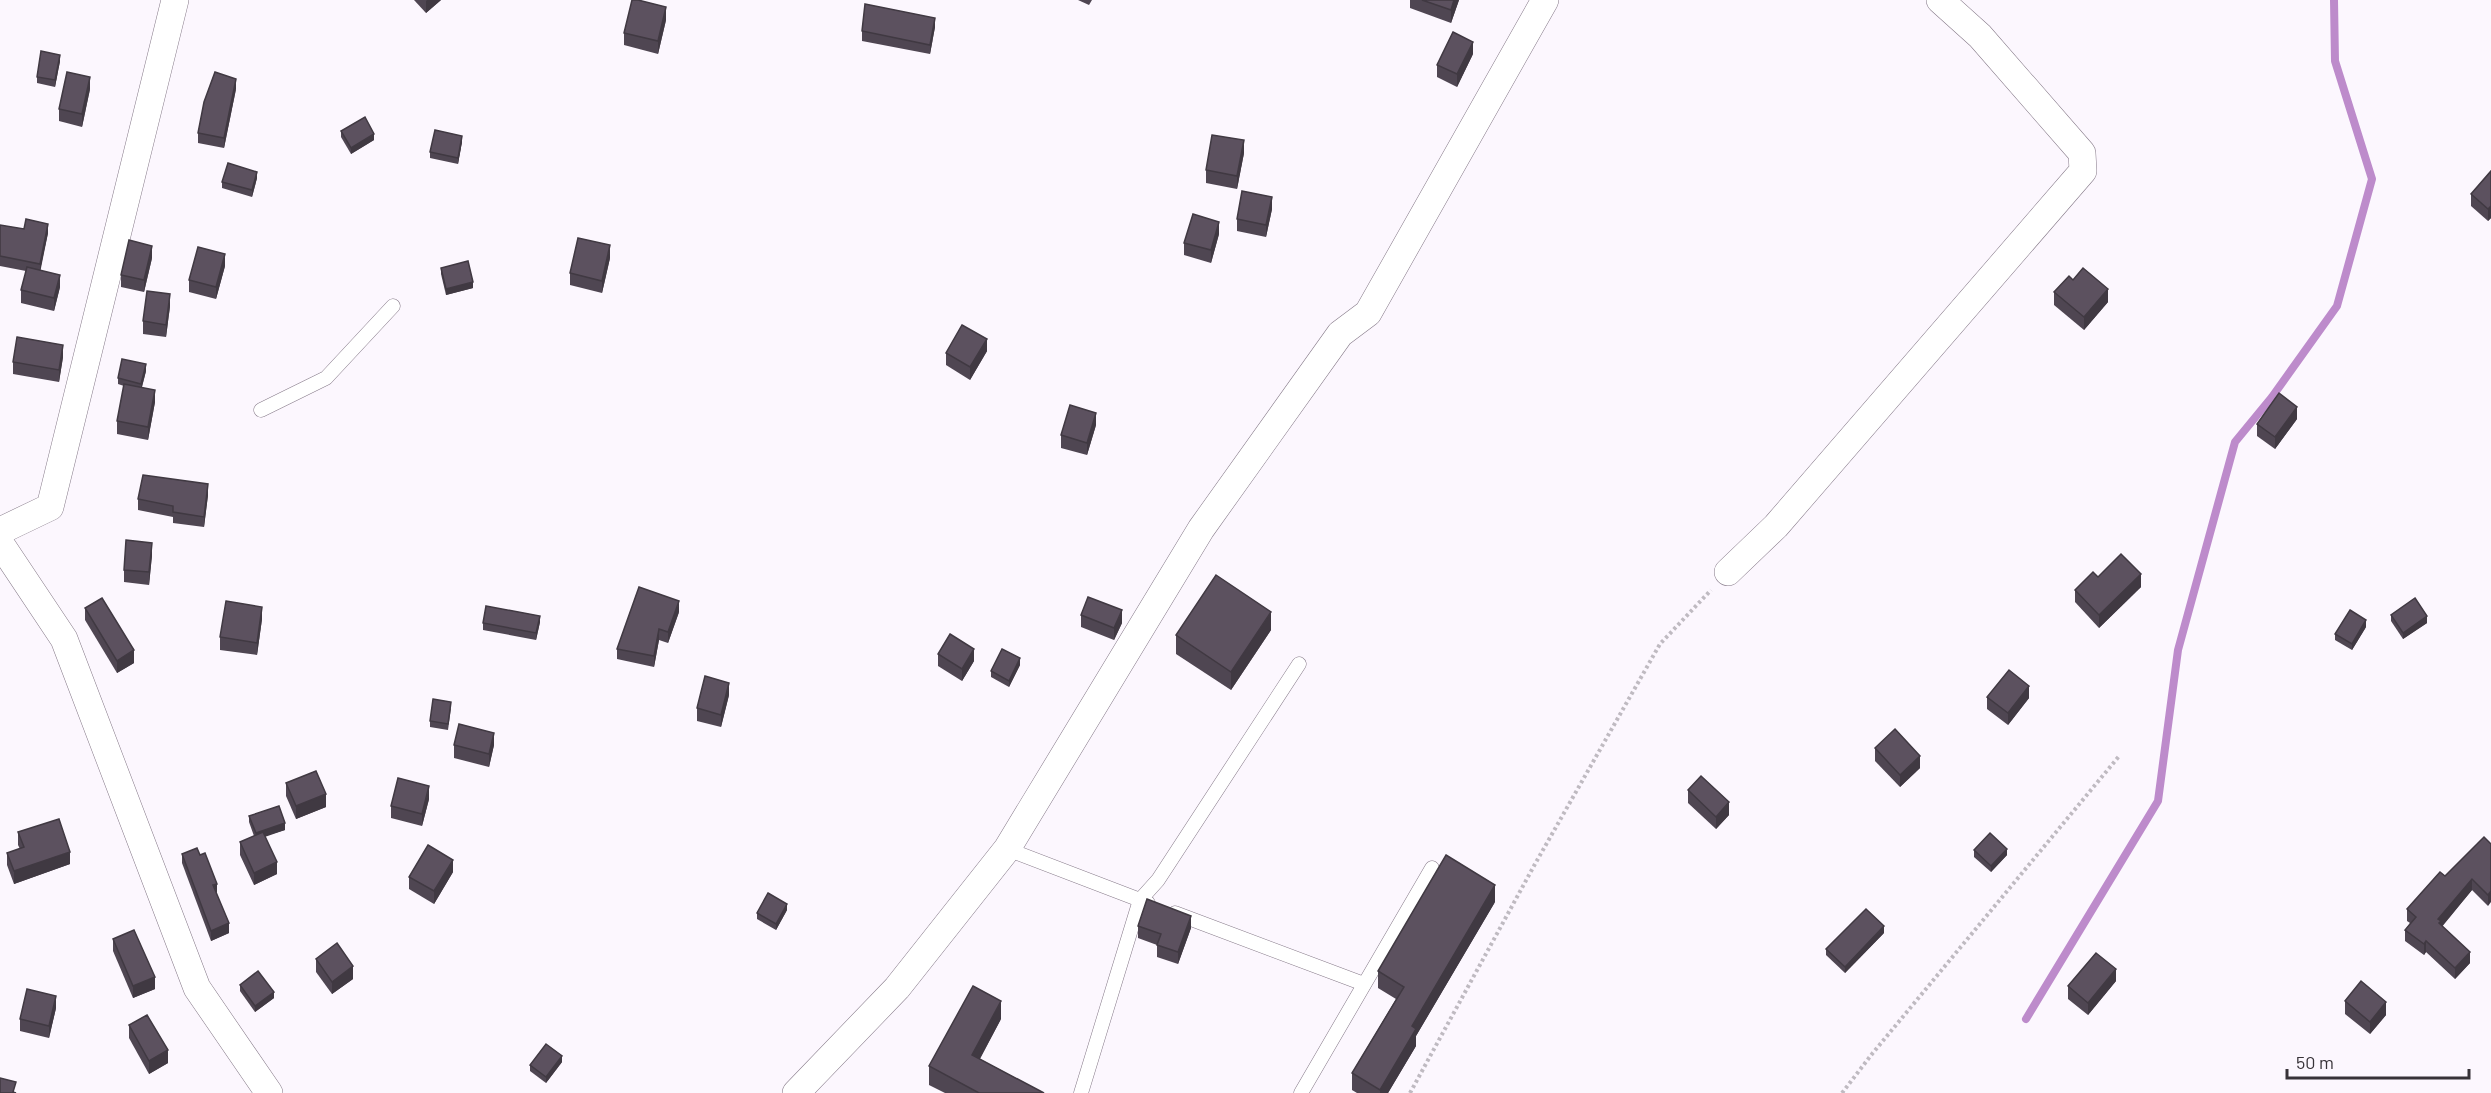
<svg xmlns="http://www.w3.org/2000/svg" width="2491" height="1093" viewBox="0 0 2491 1093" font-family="Barlow,sans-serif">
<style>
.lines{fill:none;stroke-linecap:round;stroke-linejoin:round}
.stream{stroke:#bd8bcb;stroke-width:8}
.service-casing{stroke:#857988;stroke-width:15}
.minor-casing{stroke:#857988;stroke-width:28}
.path{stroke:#bfbac1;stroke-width:4;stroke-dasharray:3 3;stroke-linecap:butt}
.service{stroke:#fff;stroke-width:14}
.minor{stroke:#fff;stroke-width:27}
.wall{fill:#4f4652}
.shaded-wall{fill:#403942}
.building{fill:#5c515f;stroke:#403942;stroke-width:1.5}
</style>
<rect width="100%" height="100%" fill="#fcf7fe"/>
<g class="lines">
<path class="stream" d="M2026 1019 2158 801 2178 650 2235 442 2272 397 2337 306 2372 179 2335 61 2334 0"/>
<g class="service-casing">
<g id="service">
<path d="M261 410 326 378 393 306"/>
<path d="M1007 849 1148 903"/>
<path d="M1175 913 1364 984"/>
<path d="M1081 1093 1140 900 1158 880 1299 664"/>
<path d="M1301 1093 1432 868"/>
</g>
</g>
<g class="minor-casing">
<g id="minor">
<path d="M0 531 50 507 175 0"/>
<path d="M0 543 64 639 197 988 269 1093"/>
<path d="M1728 572 1776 526 2083 171 2082 153 1980 36 1940 0"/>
<path d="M796 1093 897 988 1007 849 1201 529 1340 334 1368 313 1545 0"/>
</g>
</g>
<g class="path">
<path d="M1410 1093 1535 864 1660 644 1711 590"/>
<path d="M1842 1093 1872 1054 2120 755"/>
</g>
<use href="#service" class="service"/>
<use href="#minor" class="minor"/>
</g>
<g class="wall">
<path d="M414 0H441L426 13Z"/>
<path d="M1078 0H1092L1089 5Z"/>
<path d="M1410 0H1459L1451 23 1410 8Z"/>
<path d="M666 20 658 54 624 45V33Z"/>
<path d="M935 27 930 54 862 41V31Z"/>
<path d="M1473 54 1457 87 1437 77V65Z"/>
<path d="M60 61 55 87 37 83V77Z"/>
<path d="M90 89 82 127 59 121V109Z"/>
<path d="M236 89 224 148 198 143V133Z"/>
<path d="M341 131 374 140 351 154 341 137Z"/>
<path d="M462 142 458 164 430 158V152Z"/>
<path d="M1244 153 1237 189 1206 183V170Z"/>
<path d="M2491 171V218L2488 221 2471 206V194Z"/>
<path d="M257 178 252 197 222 188V182Z"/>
<path d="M1272 209 1266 237 1237 231V219Z"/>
<path d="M0 225 48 233 40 270 60 287 54 311 21 303V290L26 271 0 266Z"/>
<path d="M1219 234 1211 263 1184 255V243Z"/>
<path d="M152 258 144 292 121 287V275Z"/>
<path d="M610 258 602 293 570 285V273Z"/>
<path d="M225 266 216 299 189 292V280Z"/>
<path d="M441 268 473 288 446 295 441 274Z"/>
<path d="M2073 280 2108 302 2084 330 2054 305V292Z"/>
<path d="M170 306 166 337 143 334V321Z"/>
<path d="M987 351 970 380 946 365V353Z"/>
<path d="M63 357 59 382 13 374V362Z"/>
<path d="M146 371 142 387 155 402 148 440 117 434V421L124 386 118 384V378Z"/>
<path d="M2297 419 2275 449 2257 436V424Z"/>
<path d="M1096 425 1087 455 1061 448V435Z"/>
<path d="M208 495 204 527 173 523V517L138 510V499Z"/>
<path d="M152 555 149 585 124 582V570Z"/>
<path d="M2098 577 2141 587 2099 628 2075 602V590Z"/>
<path d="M85 608 134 663 117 673 85 620Z"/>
<path d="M679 612 668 643 659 640 654 667 617 659V649Z"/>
<path d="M1081 615 1122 623 1114 640 1081 627Z"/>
<path d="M2391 615 2427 623 2403 639 2391 621Z"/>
<path d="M262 619 257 655 220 650V637Z"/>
<path d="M540 622 536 640 483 630V623Z"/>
<path d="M2366 627 2352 650 2335 640V634Z"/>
<path d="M1271 630 1231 690 1176 654V635Z"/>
<path d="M938 654 974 661 962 681 938 666Z"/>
<path d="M1020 665 1009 687 991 677V671Z"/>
<path d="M729 695 721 727 697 721V708Z"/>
<path d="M1987 697 2029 698 2008 725 1987 709Z"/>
<path d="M451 708 448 730 430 727V721Z"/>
<path d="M454 745H494L489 767 454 758Z"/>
<path d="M1875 748 1920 768 1900 787 1875 761Z"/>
<path d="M286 783 326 807 296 819 286 796Z"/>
<path d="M1688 790 1729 815 1716 829 1688 803Z"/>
<path d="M429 799 422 826 391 818V806Z"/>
<path d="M249 816 285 830 265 836 277 874 254 885 240 855V842L254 836 249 822Z"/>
<path d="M18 832 70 864 14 884 7 865V853L20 849 18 845Z"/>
<path d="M2491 844 2488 906 2472 890 2442 926 2470 963 2455 979 2426 952 2424 955 2405 941V930L2410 923 2407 921V909L2445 876Z"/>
<path d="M1974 850 2007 855 1991 872 1974 857Z"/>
<path d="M182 854 229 933 211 941 182 863Z"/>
<path d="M453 872 434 904 409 889V877Z"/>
<path d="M1495 902 1416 1036V1046L1388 1093H1357L1352 1090V1073L1396 999 1378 988V971Z"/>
<path d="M787 910 776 930 757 919V913Z"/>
<path d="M1138 926 1191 928 1178 964 1157 957V945L1138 938Z"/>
<path d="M1884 933 1845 973 1826 955V949Z"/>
<path d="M113 939 155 989 133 998 113 951Z"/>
<path d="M316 959 353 979 332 994 316 972Z"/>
<path d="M2116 981 2088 1015 2068 999V986Z"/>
<path d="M240 985 274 998 255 1012 240 991Z"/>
<path d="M2345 1001 2386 1015 2370 1034 2345 1014Z"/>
<path d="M56 1008 49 1038 20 1031V1019Z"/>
<path d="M1001 1019 980 1059 1044 1093H945L929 1085V1066Z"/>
<path d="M129 1025 168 1063 149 1074 129 1038Z"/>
<path d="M562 1062 546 1083 530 1071V1065Z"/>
</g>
<g class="shaded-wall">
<path d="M427 0H441L426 13V1Z"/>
<path d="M1454 0H1459L1451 23V10Z"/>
<path d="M666 7V20L658 54V41Z"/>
<path d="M935 18V27L930 54V45Z"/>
<path d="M1473 42V54L1457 87V74Z"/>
<path d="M60 55V61L55 87V80Z"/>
<path d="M90 77V89L82 127V114Z"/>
<path d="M236 79V89L224 148V138Z"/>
<path d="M374 134V140L351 154V148Z"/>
<path d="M462 136V142L458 164V158Z"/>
<path d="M1244 140V153L1237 189V176Z"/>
<path d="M257 172V178L252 197V190Z"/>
<path d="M1272 197V209L1266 237V225Z"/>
<path d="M2491 206V218L2488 221V209Z"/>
<path d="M1219 222V234L1211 263V250Z"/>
<path d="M48 224V233L40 273V264Z"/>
<path d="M610 245V258L602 293V281Z"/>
<path d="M152 246V258L144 292V280Z"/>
<path d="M225 254V266L216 299V287Z"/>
<path d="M60 275V287L54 311V298Z"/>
<path d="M473 282V288L446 295V289Z"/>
<path d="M2108 289V302L2084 330V317Z"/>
<path d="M170 294V306L166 337V325Z"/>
<path d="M987 339V351L970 380V367Z"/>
<path d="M63 345V357L59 382V370Z"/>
<path d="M146 364V371L141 390V384Z"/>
<path d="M155 390V402L148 440V427Z"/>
<path d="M2297 407V419L2275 449V437Z"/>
<path d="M1096 413V425L1087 455V443Z"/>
<path d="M208 484V495L204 527V517Z"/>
<path d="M152 543V555L149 585V572Z"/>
<path d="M2141 574V587L2099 628V615Z"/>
<path d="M679 601V612L668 643V632Z"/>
<path d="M262 607V619L257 655V643Z"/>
<path d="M1122 610V623L1114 640V628Z"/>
<path d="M1271 612V630L1231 690V672Z"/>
<path d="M540 616V622L536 640V633Z"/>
<path d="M2427 616V623L2403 639V633Z"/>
<path d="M2366 620V627L2352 650V644Z"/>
<path d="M659 629V640L654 667V656Z"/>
<path d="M974 649V661L962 681V669Z"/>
<path d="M134 650V663L117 673V661Z"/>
<path d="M1020 658V665L1009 687V681Z"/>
<path d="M729 683V695L721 727V715Z"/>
<path d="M2029 686V698L2008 725V713Z"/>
<path d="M494 733V745L489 767V754Z"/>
<path d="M1920 756V768L1900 787V775Z"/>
<path d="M429 786V799L422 826V814Z"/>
<path d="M326 794V807L296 819V806Z"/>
<path d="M1729 802V815L1716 829V817Z"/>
<path d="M285 823V830L256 840V833Z"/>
<path d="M2007 849V855L1991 872V866Z"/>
<path d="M70 852V864L14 884V871Z"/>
<path d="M453 860V872L434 904V891Z"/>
<path d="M277 862V874L254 885V873Z"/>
<path d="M2472 879V890L2441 928 2438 919Z"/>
<path d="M217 884V894L213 885Z"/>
<path d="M1495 885V902L1416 1036V1046L1388 1093H1380V1090L1412 1026Z"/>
<path d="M2491 891V902L2488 906V895Z"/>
<path d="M787 904V910L776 930V924Z"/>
<path d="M1191 916V928L1178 964V952Z"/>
<path d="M229 923V933L211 941V931Z"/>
<path d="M1884 926V933L1845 973V967Z"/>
<path d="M2426 941V952L2424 955V944Z"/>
<path d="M2470 952V963L2455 979V968Z"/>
<path d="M353 966V979L332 994V982Z"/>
<path d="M2116 969V981L2088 1015V1003Z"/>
<path d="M155 977V989L133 998V986Z"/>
<path d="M274 992V998L255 1012V1006Z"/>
<path d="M56 996V1008L49 1038V1026Z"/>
<path d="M1001 1001V1019L972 1073V1055Z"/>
<path d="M2386 1002V1015L2370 1034V1022Z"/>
<path d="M168 1050V1063L149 1074V1061Z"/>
<path d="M562 1056V1062L546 1083V1077Z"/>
</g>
<g class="building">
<path d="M632 0H638L666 7 658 41 624 33Z"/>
<path d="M1422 0H1454L1451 10Z"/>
<path d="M865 4 935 18 930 45 862 31Z"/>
<path d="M1453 32 1473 42 1457 74 1437 65Z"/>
<path d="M41 51 60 55 55 80 37 77Z"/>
<path d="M67 72 90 77 82 114 59 109Z"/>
<path d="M215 72 236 79 224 138 198 133 204 102Z"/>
<path d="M365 117 374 134 351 148 341 131Z"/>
<path d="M435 130 462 136 458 158 430 152Z"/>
<path d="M1212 135 1244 140 1237 176 1206 170Z"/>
<path d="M228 163 257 172 252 190 222 182Z"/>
<path d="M2491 171V206L2488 209 2471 194Z"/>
<path d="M1242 191 1272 197 1266 225 1237 219Z"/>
<path d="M1193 214 1219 222 1211 250 1184 243Z"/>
<path d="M26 219 48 224 40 264 0 256V225L24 229Z"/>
<path d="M578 238 610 245 602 281 570 273Z"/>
<path d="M129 240 152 246 144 280 121 275Z"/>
<path d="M198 247 225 254 216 287 189 280Z"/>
<path d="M468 261 473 282 446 289 441 268Z"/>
<path d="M27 267 60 275 54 298 21 290Z"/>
<path d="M2083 268 2108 289 2084 317 2054 292 2069 276 2073 280Z"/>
<path d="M147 291 170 294 166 325 143 321Z"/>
<path d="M962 325 987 339 970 367 946 353Z"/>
<path d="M17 337 63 345 59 370 13 362Z"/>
<path d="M122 359 146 364 141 384 118 378Z"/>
<path d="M124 384 155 390 148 427 117 421Z"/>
<path d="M2279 393 2297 407 2275 437 2257 424Z"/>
<path d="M1070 405 1096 413 1087 443 1061 435Z"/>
<path d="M143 475 208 484 204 517 173 512V506L138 499Z"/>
<path d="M126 540 152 543 149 572 124 570Z"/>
<path d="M2121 554 2141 574 2099 615 2075 590 2093 572 2098 577Z"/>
<path d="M1216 575 1271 612 1231 672 1176 635Z"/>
<path d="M639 587 679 601 668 632 659 629 654 656 617 649Z"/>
<path d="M1088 597 1122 610 1114 628 1081 615Z"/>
<path d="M102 598 134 650 117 661 85 608Z"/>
<path d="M2415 598 2427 616 2403 633 2391 615Z"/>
<path d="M226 601 262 607 257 643 220 637Z"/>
<path d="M486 606 540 616 536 633 483 623Z"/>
<path d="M2350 610 2366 620 2352 644 2335 634Z"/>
<path d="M950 634 974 649 962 669 938 654Z"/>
<path d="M1002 649 1020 658 1009 681 991 671Z"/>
<path d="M2009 670 2029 686 2008 713 1987 697Z"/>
<path d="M705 676 729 683 721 715 697 708Z"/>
<path d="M433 699 451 702 448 724 430 721Z"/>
<path d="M459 724 494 733 489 754 454 745Z"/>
<path d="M1895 729 1920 756 1900 775 1875 748Z"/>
<path d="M316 771 326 794 296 806 286 783Z"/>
<path d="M1701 776 1729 802 1716 817 1688 790Z"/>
<path d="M398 778 429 786 422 814 391 806Z"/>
<path d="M279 806 285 823 256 833 249 816Z"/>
<path d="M59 819 70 852 14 871 7 853 24 847 18 832Z"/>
<path d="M263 832 277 862 254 873 240 842Z"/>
<path d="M1990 833 2007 849 1991 866 1974 850Z"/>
<path d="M2484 837 2491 844V891L2488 895 2472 879 2438 919 2441 921 2439 923 2470 952 2455 968 2426 941 2424 944 2405 930 2416 917 2407 909 2440 872 2445 876Z"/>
<path d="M428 845 453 860 434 891 409 877Z"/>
<path d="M197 848 200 855 205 853 217 884 213 885 229 923 211 931 182 854Z"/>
<path d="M1446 855 1495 885 1412 1026 1416 1029 1380 1090 1352 1073 1404 987 1378 971Z"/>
<path d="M768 893 787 904 776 924 757 913Z"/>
<path d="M1147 899 1191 916 1178 952 1157 945 1161 934 1138 926Z"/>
<path d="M1866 909 1884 926 1845 967 1826 949Z"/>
<path d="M134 930 155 977 133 986 113 939Z"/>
<path d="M337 943 353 966 332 982 316 959Z"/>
<path d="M2096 953 2116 969 2088 1003 2068 986Z"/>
<path d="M258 971 274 992 255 1006 240 985Z"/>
<path d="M2361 981 2386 1002 2370 1022 2345 1001Z"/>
<path d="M973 986 1001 1001 972 1055 1044 1093H979L929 1066Z"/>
<path d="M27 989 56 996 49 1026 20 1019Z"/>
<path d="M147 1015 168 1050 149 1061 129 1025Z"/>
<path d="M546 1044 562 1056 546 1077 530 1065Z"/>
<path d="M0 1078 16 1082 13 1092 16 1093H0Z"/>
</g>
<path d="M2287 1069v9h182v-9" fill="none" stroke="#373238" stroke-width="3"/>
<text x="2296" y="1069" font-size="18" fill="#373238" stroke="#fcf7fe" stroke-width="4.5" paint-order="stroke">50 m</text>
</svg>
